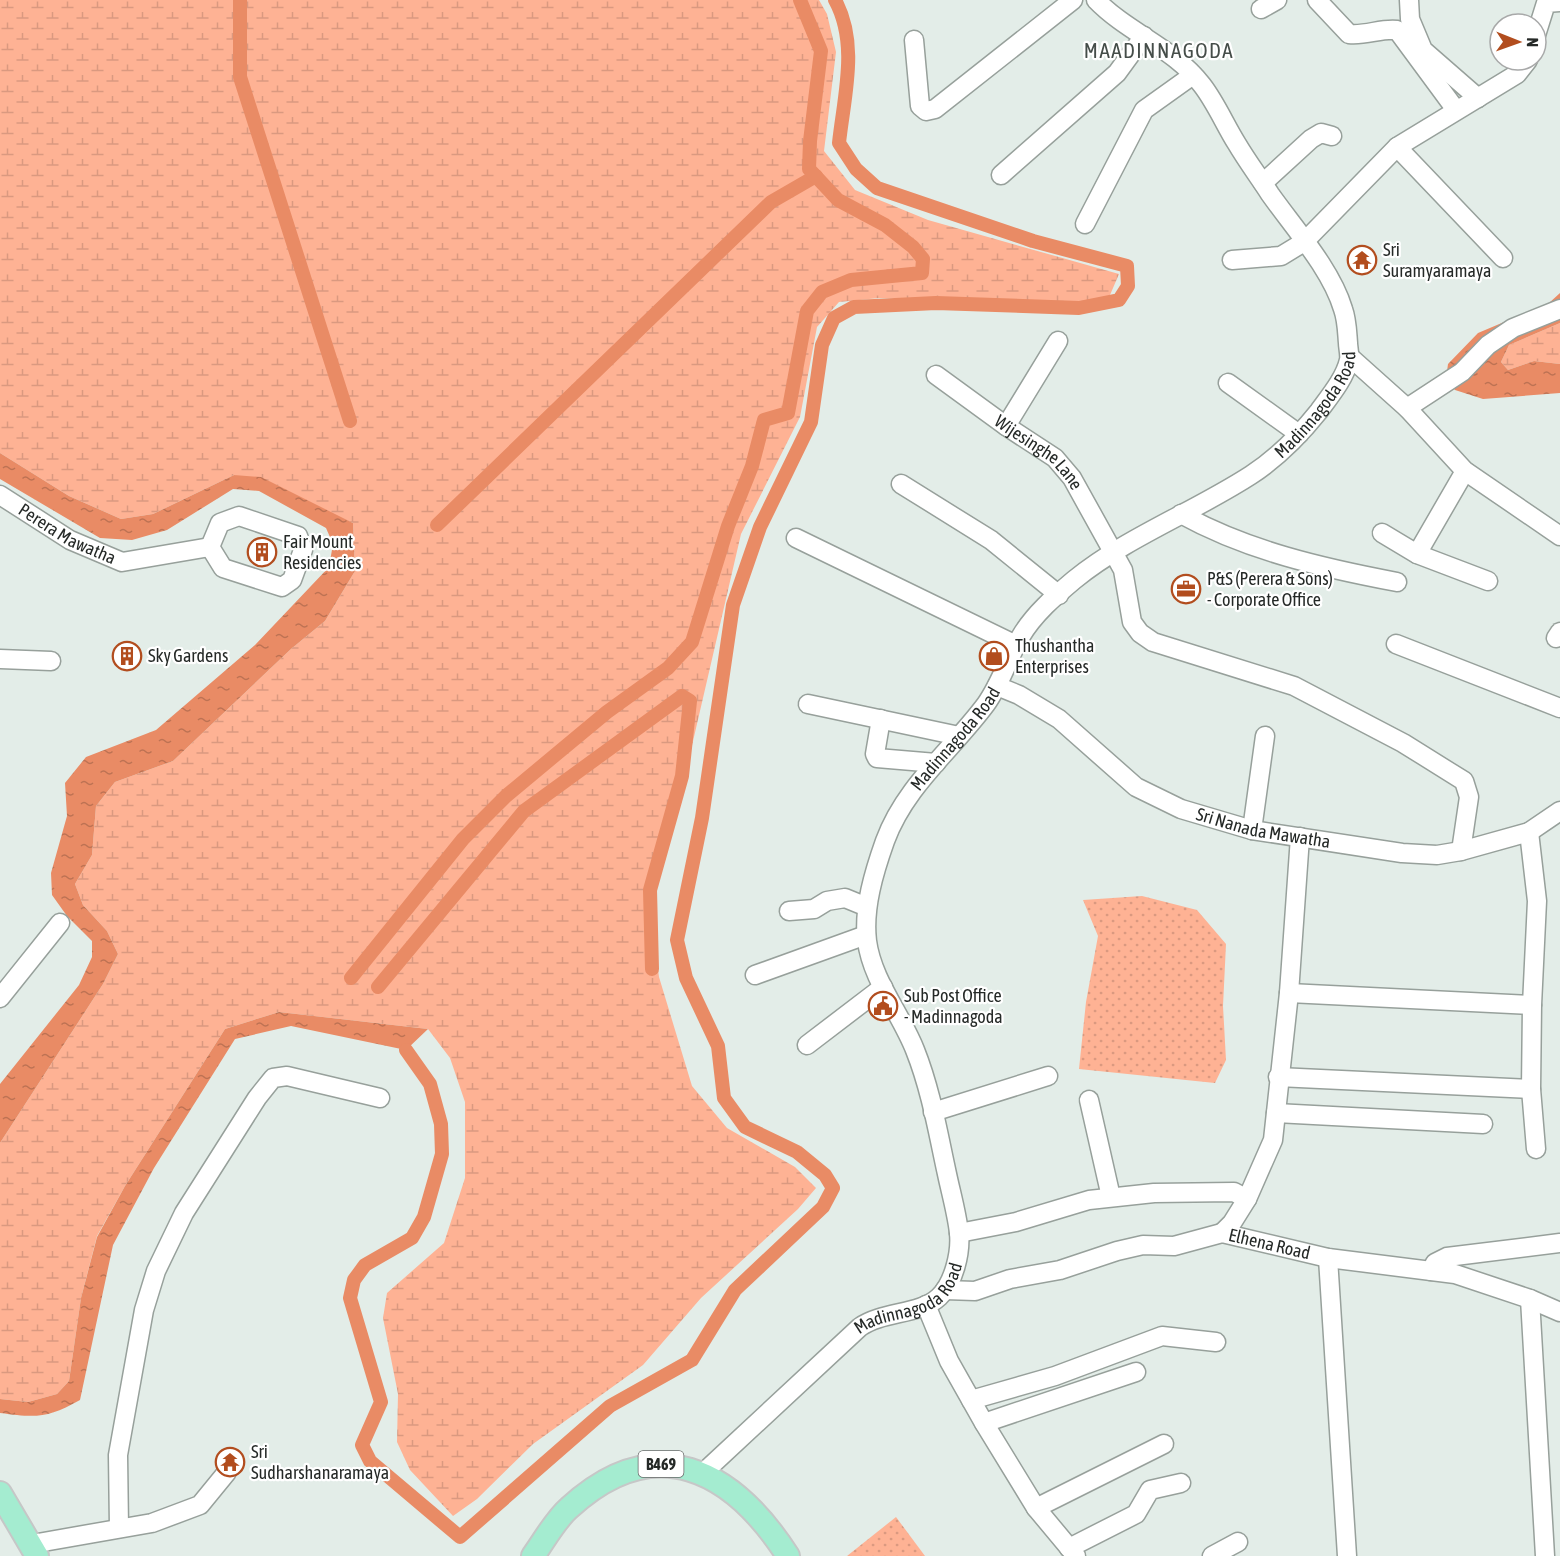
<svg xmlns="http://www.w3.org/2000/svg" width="1560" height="1556" viewBox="0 0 1560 1556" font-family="'Asap Condensed',sans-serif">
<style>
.grass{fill:url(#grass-dots)}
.wetland{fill:url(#wetland-marsh)}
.water{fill:url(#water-ripples)}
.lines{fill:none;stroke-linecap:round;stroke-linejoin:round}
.canal{stroke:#e98b65;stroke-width:14}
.minor-casing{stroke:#97a09b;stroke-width:21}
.major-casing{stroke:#c6c7c7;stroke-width:26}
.minor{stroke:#fff;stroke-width:18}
.major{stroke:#a4ecd0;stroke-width:22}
.labels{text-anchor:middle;stroke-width:4.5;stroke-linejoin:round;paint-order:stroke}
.shield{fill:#fff;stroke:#666968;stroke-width:1.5}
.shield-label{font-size:16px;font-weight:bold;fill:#252927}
.poi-label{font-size:18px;fill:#252927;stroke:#fff;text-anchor:start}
.street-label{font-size:18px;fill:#252927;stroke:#fff}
.quarter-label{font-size:21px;letter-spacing:1.5px;fill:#454d49;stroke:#fff}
</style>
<defs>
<pattern id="grass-dots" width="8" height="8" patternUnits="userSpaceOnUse" patternTransform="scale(1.5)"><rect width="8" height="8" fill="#feb294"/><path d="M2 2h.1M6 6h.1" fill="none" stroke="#da9980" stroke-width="1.8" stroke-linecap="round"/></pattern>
<pattern id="wetland-marsh" width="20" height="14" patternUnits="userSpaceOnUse" patternTransform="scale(1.5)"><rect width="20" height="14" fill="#feb294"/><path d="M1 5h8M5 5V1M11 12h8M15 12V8" fill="none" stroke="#da9980"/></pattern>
<pattern id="water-ripples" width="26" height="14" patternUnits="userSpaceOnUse" patternTransform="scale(1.5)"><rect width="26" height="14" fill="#e98b65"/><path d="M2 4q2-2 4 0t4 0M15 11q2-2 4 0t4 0" fill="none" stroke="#bd7253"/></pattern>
</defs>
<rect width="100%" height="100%" fill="#e3ede8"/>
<g class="grass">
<path d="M1142 896 1197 910 1226 944 1223 1006 1226 1060 1215 1083 1079 1069 1086 1002 1098 936 1083 900Z"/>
<path d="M896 1517 925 1556H847Z"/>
</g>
<g class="wetland">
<path d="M0 0H819L827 14 836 52 824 151 855 190 928 220 1119 274 1107 302 879 298 839 302 817 327 800 417 741 534 681 793 650 905 659 977 692 1086 727 1128 795 1167 816 1188 798 1209 701 1298 643 1365 533 1444 477 1499 453 1516 410 1470 397 1442 398 1394 383 1318 387 1293 444 1243 465 1178V1102L450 1058 428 1029 279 1012 225 1029 125 1186 97 1236 81 1298 69 1381 57 1394 28 1402 0 1399V1143L103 984 118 954 107 931 83 905 75 884 92 855 96 806 115 782 173 761 291 649 325 621 355 571 353 523 234 475 153 514 121 519 69 496 0 453Z"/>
<path d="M1560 323V364L1534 361 1508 370 1501 362 1509 345Z"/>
</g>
<g class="water">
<path d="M1560 293V323L1509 345 1501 362 1508 370 1534 361 1560 364V393L1483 399 1455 390 1446 379 1448 364 1478 333 1549 303Z"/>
<path d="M0 453 69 496 121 519 153 514 234 475 261 477 353 523 355 571 325 621 291 649 173 761 115 782 96 806 92 855 75 884 83 905 107 931 118 954 103 984 0 1143V1084L79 985 92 957V941L67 916 52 895 51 873 67 816 65 783 86 757 156 730 255 645 329 567 333 544 326 528 259 491 233 489 167 530 132 540 100 538 0 479Z"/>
<path d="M279 1012 428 1029 406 1050 291 1026 235 1039 154 1168 113 1245 80 1400C48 1418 37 1418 0 1413V1399L28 1402 57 1394 69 1381 81 1298 97 1237 125 1186 225 1029Z"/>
</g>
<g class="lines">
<g class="canal">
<path d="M240 0V77L350 421"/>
<path d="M437 525 771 202 816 176"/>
<path d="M351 978 463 839 506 796 607 712 668 668 692 642 728 526 752 466 764 420 788 413 807 311 822 292 851 280 922 273 923 259 913 247 885 225 838 200 809 169 810 141 821 51 800 0"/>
<path d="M378 987 524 811 682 696 690 701 682 776 650 890 652 969"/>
<path d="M406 1050 430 1084 441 1124 442 1154 424 1217 412 1238 365 1265 354 1280 350 1298 381 1402 362 1445 370 1461 460 1537 610 1406 692 1360 735 1290 823 1207 833 1188 825 1175 797 1152 745 1127 724 1098 718 1046 686 978 677 940 702 818 733 605 760 527 811 422 822 345 834 318 854 307 936 303 1079 308 1119 300 1128 286 1127 266 1033 241 877 188 856 169 839 143C844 96 859 44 835 0"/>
</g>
<g class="minor-casing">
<g id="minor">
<path d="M1317 0 1349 34C1366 36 1381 28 1397 30L1456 110"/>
<path d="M1409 0 1410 19 1423 50 1478 98"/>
<path d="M1261 9 1277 0"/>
<path d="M1536 35 1546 3 1560 2"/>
<path d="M914 40 920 106 926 111 935 109 1073 0"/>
<path d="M1397 147 1503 258"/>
<path d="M1001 175 1117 73 1144 36"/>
<path d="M1263 183 1311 139 1321 133 1332 136"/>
<path d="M1085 224 1144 110 1193 75"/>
<path d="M1232 260 1281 256 1304 242 1397 147 1517 74 1528 60"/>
<path d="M1350 357 1407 408 1465 471 1560 536"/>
<path id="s1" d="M936 375 1006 426 1055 458 1072 478 1123 570 1132 622 1140 633 1153 642 1294 686 1403 743 1464 781 1469 797 1461 851"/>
<path d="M1228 383 1299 434"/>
<path d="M1407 408 1462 372 1488 345 1513 328 1560 309"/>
<path d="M1006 426 1058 341"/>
<path d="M901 484 991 540 1059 595"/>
<path id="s2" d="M0 495 70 540 122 562 210 547"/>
<path d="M1181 514C1248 551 1323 568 1397 582"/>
<path d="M239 516 298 536 303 550 292 580 282 587 223 568 210 547 220 523Z"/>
<path d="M1382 533 1417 554 1488 581"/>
<path d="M796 538 1016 645"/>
<path d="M1417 554 1465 471"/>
<path d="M1556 638 1560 632"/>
<path d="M1396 644 1560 708"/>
<path d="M0 659 51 661"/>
<path id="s3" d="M997 686 1019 695 1059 719 1136 787 1181 809 1252 830 1402 853 1437 855 1461 851 1529 832 1560 811"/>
<path d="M808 704 959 736"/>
<path d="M881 719 875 754 877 758 936 763"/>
<path d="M1252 830 1265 736"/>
<path d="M1529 832 1537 901 1532 1005 1531 1089 1536 1149"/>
<path d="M789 911 814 909 827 901 845 898 867 907"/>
<path d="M755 975 866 935"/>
<path d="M1289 993 1532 1005"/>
<path d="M0 998 60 923"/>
<path d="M807 1045 883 987"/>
<path d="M1278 1077 1531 1089"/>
<path d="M1089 1100 1111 1197"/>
<path d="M933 1112 1048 1076"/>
<path d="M1276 1113 1483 1124"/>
<path d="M959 1233 1016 1222 1089 1200 1154 1193 1234 1192 1247 1199"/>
<path d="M1222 1233 1232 1223 1247 1199 1273 1140 1289 993 1300 837"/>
<path d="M1328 1258 1347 1556"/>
<path d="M1431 1271 1435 1263 1447 1257 1560 1243"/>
<path id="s4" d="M945 1290 975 1291 1010 1279 1060 1270 1117 1251 1143 1245 1174 1246 1222 1233 1328 1258 1455 1274 1530 1299 1560 1312"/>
<path d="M1530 1299 1545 1556"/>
<path d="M926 1305 949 1361 984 1423 1036 1508 1076 1556"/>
<path d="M971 1400 1055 1376 1162 1336 1216 1342"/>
<path d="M984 1423 1136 1372"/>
<path id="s5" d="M703 1473 860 1327C883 1311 920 1315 939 1297 954 1283 961 1252 959 1233 957 1214 951 1193 947 1174 938 1133 931 1090 915 1050 901 1014 872 980 867 941 863 908 874 872 885 841 905 786 952 750 986 704 1001 683 1008 658 1021 636 1034 614 1055 596 1074 580 1127 537 1194 512 1251 475 1277 458 1299 436 1319 411 1330 396 1345 378 1349 360 1350 355 1348 347 1348 343 1347 331 1347 320 1343 309 1331 269 1294 228 1270 194 1259 177 1247 161 1237 144 1225 125 1216 103 1202 85 1174 48 1128 33 1096 0"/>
<path d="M1036 1508 1164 1444"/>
<path d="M119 1528 118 1455 144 1310 156 1271 184 1213 257 1098 273 1078 287 1076 380 1098"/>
<path d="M32 1544 152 1523 200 1505 227 1472"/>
<path d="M1069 1548 1136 1514 1150 1490 1181 1483"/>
<path d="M1212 1556 1238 1542"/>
</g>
</g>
<g class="major-casing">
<g id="major">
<path d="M0 1493 37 1556"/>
<path d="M533 1556C544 1541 555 1520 569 1508 655 1429 732 1469 788 1556"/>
</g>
</g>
<use href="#minor" class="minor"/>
<use href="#major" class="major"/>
</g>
<defs>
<g id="temple-ring" transform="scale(1.5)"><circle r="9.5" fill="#fff" stroke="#b24d1e" stroke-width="1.5"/><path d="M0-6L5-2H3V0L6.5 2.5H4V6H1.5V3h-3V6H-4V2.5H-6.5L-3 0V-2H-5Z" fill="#b24d1e"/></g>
<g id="building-ring" transform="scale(1.5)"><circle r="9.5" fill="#fff" stroke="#b24d1e" stroke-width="1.5"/><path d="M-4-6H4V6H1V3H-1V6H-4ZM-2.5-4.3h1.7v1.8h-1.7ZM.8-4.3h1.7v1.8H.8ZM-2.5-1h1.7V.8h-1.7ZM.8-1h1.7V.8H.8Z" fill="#b24d1e"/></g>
<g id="office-ring" transform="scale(1.5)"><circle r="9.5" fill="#fff" stroke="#b24d1e" stroke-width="1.5"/><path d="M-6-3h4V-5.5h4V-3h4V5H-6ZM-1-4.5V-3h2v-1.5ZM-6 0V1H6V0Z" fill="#b24d1e"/></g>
<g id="shop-ring" transform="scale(1.5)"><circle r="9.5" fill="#fff" stroke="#b24d1e" stroke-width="1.5"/><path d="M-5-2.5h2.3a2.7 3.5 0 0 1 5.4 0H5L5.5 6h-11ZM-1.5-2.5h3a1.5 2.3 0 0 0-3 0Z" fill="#b24d1e"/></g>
<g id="civic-ring" transform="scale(1.5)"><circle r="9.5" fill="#fff" stroke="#b24d1e" stroke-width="1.5"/><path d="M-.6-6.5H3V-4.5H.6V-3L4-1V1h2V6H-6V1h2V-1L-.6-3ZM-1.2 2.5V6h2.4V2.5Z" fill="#b24d1e"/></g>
</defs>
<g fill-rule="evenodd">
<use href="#temple-ring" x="1362" y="260"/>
<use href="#building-ring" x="262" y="552"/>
<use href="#office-ring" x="1186" y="589"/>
<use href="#building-ring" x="127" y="656"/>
<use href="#shop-ring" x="994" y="656"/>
<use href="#civic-ring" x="883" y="1006"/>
<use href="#temple-ring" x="230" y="1462"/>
</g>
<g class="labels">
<rect class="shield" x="638.5" y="1451" width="45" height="26" rx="4.5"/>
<g class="shield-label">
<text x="661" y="1470">B469</text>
</g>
<g class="poi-label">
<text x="1383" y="256">Sri<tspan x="1383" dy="21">Suramyaramaya</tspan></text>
<text x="283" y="548">Fair Mount<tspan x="283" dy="21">Residencies</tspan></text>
<text x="1207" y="585">P&amp;S (Perera &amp; Sons)<tspan x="1207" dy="21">- Corporate Office</tspan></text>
<text x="1015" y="652">Thushantha<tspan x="1015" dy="21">Enterprises</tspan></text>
<text x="148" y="662">Sky Gardens</text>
<text x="904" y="1002">Sub Post Office<tspan x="904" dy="21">- Madinnagoda</tspan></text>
<text x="251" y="1458">Sri<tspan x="251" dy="21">Sudharshanaramaya</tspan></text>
</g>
<g class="street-label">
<text dy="6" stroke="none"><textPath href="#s5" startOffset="1408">Madinnagoda Road</textPath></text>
<text dy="6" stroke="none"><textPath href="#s1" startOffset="129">Wijesinghe Lane</textPath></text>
<text dy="6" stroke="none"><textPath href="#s2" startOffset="78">Perera Mawatha</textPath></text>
<text dy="6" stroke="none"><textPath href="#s5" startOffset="904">Madinnagoda Road</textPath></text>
<text dy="6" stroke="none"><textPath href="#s3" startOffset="308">Sri Nanada Mawatha</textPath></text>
<text dy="6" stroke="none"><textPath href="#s4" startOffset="334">Elhena Road</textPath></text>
<text dy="6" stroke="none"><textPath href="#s5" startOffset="274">Madinnagoda Road</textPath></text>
</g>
<g class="quarter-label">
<text x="1159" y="58">MAADINNAGODA</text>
</g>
</g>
<g transform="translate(1518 42) rotate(91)"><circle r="28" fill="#ffffff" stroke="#a8a9a9" stroke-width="1.5"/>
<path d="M0-4.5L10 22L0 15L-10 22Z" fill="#b24d1e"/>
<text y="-9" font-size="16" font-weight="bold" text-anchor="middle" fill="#252927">N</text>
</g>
</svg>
